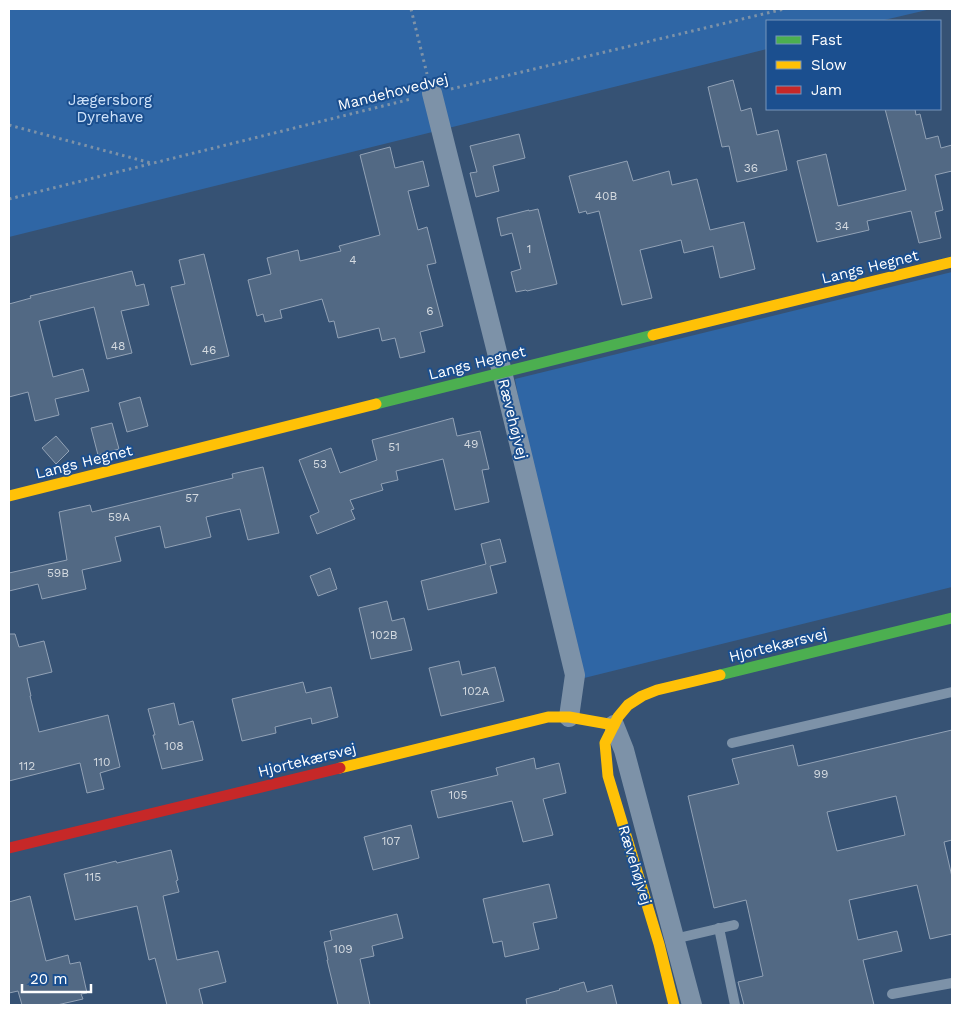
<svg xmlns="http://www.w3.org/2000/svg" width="961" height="1014" viewBox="0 0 961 1014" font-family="'Work Sans',sans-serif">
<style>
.green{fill:#2f66a5}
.building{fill:#526984;stroke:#92a2b6;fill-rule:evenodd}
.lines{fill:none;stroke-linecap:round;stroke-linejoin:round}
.path{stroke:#7d92a8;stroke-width:3;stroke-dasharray:2.5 4;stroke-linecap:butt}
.lane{stroke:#7d92a8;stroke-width:10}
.street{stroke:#7d92a8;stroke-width:20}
.fast{stroke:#4caf50;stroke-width:11}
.slow{stroke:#ffc107;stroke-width:11}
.jam{stroke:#c62828;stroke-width:11}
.labels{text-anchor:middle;stroke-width:4;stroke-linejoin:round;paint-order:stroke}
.number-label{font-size:12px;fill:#d4dae0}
.street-label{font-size:15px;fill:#fff;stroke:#1b4f8f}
.park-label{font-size:15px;fill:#cfe3fa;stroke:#1b4f8f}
</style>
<rect width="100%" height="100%" fill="#365274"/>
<g class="green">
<path d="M9 9H931L880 21H767V49L9 237Z"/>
<path d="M952 272V587L568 682 515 379Z"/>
</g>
<g class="building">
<path d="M733 80 741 111 751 108 757 135 778 130 787 170 737 182 729 146 722 147 708 87Z"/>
<path d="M885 109H915L916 115 920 114 926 139 938 136 941 148 952 145V171L935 175 943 210 935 212 941 238 919 243 911 211 867 221 869 230 817 242 797 161 826 154 838 206 906 190Z"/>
<path d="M519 134 525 158 493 166 499 191 476 197 470 173 477 172 470 146Z"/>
<path d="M390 147 395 168 423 161 429 186 408 191 418 230 427 227 436 263 427 265 443 326 420 332 425 352 400 358 395 338 382 341 379 328 338 338 334 321 329 322 322 299 280 310 282 318 265 322 263 314 257 316 248 280 271 274 267 258 298 250 300 261 341 251 339 246 380 235 360 155Z"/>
<path d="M627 161 633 181 669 171 672 185 697 179 710 230 744 222 755 269 720 278 713 246 684 253 681 240 640 250 652 298 622 305 599 211 587 214 586 211 579 213 569 176Z"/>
<path d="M538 209 557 284 527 291 526 290 516 292 511 272 521 269 512 233 501 236 497 218 529 210V211Z"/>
<path d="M204 254 229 356 191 365 171 287 185 284 179 260Z"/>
<path d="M132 271 136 286 144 284 149 305 121 311 132 353 107 359 94 307 39 321 53 377 83 369 89 391 55 399 59 415 35 421 28 392 9 397V304L31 298 30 296Z"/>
<path d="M140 397 148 426 127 432 119 403Z"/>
<path d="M453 418 457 436 480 431 489 469 482 470 489 502 455 510 443 459 396 471 398 480 381 484 383 490 350 500 354 509 351 510 355 519 317 534 310 516 319 512 299 460 331 448 340 473 377 460 372 440Z"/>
<path d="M112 423 119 449 98 455 91 428Z"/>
<path d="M56 436 69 451 56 464 42 448Z"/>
<path d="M263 467 279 533 248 540 240 509 206 517 211 537 165 548 160 526 115 537 121 561 82 570 86 589 42 599 38 584 9 591V573L67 560 59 512 90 505 92 512 233 478 232 474Z"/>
<path d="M500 539 506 562 490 566 497 593 428 610 421 581 486 564 481 544Z"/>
<path d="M330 568 337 589 318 596 310 576Z"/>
<path d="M387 601 392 621 404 618 412 650 371 659 359 608Z"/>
<path d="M9 634H15L19 647 44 641 52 672 27 678 31 696H30L39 732 108 715 120 767 100 773 104 789 87 793 80 763 9 781Z"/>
<path d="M459 661 462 675 495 667 504 701 441 716 429 668Z"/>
<path d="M303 682 306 693 331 687 338 717 312 724 311 718 275 727 276 733 242 741 232 699Z"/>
<path d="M174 703 179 725 193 721 203 760 162 769 153 735H155L148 709Z"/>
<path d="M952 730V840L944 842 952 877V934L930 939 917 885 849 900 858 940 897 931 902 951 863 960 874 1005H744L738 982 763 976 746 900 714 908 688 796 739 784 732 759 793 745 798 766ZM896 796 905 835 837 851 827 812Z"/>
<path d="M534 758 536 769 559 763 566 793 543 799 553 835 523 842 512 801 438 818 431 791 498 775 496 768Z"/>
<path d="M411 825 419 858 373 870 364 837Z"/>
<path d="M171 850 178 880 176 881 179 892 163 896 177 960 218 951 226 982 199 989 203 1005H167L155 958 149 960 137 906 75 920 64 874 116 861 117 863Z"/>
<path d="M549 884 557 918 533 923 539 949 505 957 502 941 493 943 483 899Z"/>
<path d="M30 896 46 961 68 955 70 964 80 962 87 993 81 994 83 999 57 1005H22L18 991 9 993V902Z"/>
<path d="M397 914 403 938 372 946 374 956 360 959 370 1005H338L327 960H328L324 942 332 940 330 931Z"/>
<path d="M584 982 587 992 612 985 617 1005H527L526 999 560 990 559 989Z"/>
</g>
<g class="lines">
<g class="path">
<path d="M411 9 427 74"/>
<path d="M451 89 784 9"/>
<path d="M9 125 151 163"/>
<path d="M9 199 411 99"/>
</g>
<g class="lane">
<path d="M732 743 952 692"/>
<path d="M719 928 735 1005"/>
<path d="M674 939 734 925"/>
<path d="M892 994 952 983"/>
</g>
<g class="street">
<path d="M432 93 502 372 575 675 569 717"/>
<path d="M614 725 624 750 692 1005"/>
</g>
<g class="fast">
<path d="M376 404 653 335"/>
<path d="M720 675 952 618"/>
</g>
<g class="slow">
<path d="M653 335 952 262"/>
<path d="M9 496 376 404"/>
<path d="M340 768 548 717H569L614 725"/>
<path d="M674 1005 659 944 608 776 605 743 618 717 628 705 642 696 657 690 720 675"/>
</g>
<path class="jam" d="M9 848 340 768"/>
</g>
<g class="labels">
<g class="number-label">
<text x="751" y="172">36</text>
<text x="606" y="200">40B</text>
<text x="842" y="230">34</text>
<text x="529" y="253">1</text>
<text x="353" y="264">4</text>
<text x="430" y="315">6</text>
<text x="118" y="350">48</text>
<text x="209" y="354">46</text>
<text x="471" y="448">49</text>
<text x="394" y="451">51</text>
<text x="320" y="468">53</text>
<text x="192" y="502">57</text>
<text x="119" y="521">59A</text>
<text x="58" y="577">59B</text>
<text x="384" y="639">102B</text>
<text x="476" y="695">102A</text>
<text x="174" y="750">108</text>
<text x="102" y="766">110</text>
<text x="27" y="770">112</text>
<text x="821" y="778">99</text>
<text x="458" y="799">105</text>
<text x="391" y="845">107</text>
<text x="93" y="881">115</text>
<text x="343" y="953">109</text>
</g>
<g class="street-label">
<text transform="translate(393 92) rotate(-14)" y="5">Mandehovedvej</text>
<text transform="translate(870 267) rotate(-14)" y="5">Langs Hegnet</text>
<text transform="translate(477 363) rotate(-14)" y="5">Langs Hegnet</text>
<text transform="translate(513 419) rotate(76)" y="5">Rævehøjvej</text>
<text transform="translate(84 462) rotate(-14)" y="5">Langs Hegnet</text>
<text transform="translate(778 645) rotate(-14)" y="5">Hjortekærsvej</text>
<text transform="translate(307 760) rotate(-14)" y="5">Hjortekærsvej</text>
<text transform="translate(635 865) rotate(73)" y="5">Rævehøjvej</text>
</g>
<g class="park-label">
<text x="110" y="105">Jægersborg<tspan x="110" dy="17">Dyrehave</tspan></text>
</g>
</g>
<rect width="961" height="1014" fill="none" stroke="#ffffff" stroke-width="20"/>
<rect x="766" y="20" width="175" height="90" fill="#1b4f8f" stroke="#7695bc"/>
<rect x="776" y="36" width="25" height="8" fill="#4caf50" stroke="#7695bc"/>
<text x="811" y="45" font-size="15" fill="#ffffff">Fast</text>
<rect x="776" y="61" width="25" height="8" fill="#ffc107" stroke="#7695bc"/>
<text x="811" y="70" font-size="15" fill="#ffffff">Slow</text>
<rect x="776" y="86" width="25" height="8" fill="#c62828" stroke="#7695bc"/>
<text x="811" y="95" font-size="15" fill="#ffffff">Jam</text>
<path d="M22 984v8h69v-8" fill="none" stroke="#ffffff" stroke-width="2.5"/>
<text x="30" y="984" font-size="15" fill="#ffffff" stroke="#1b4f8f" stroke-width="4" paint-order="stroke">20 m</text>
</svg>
